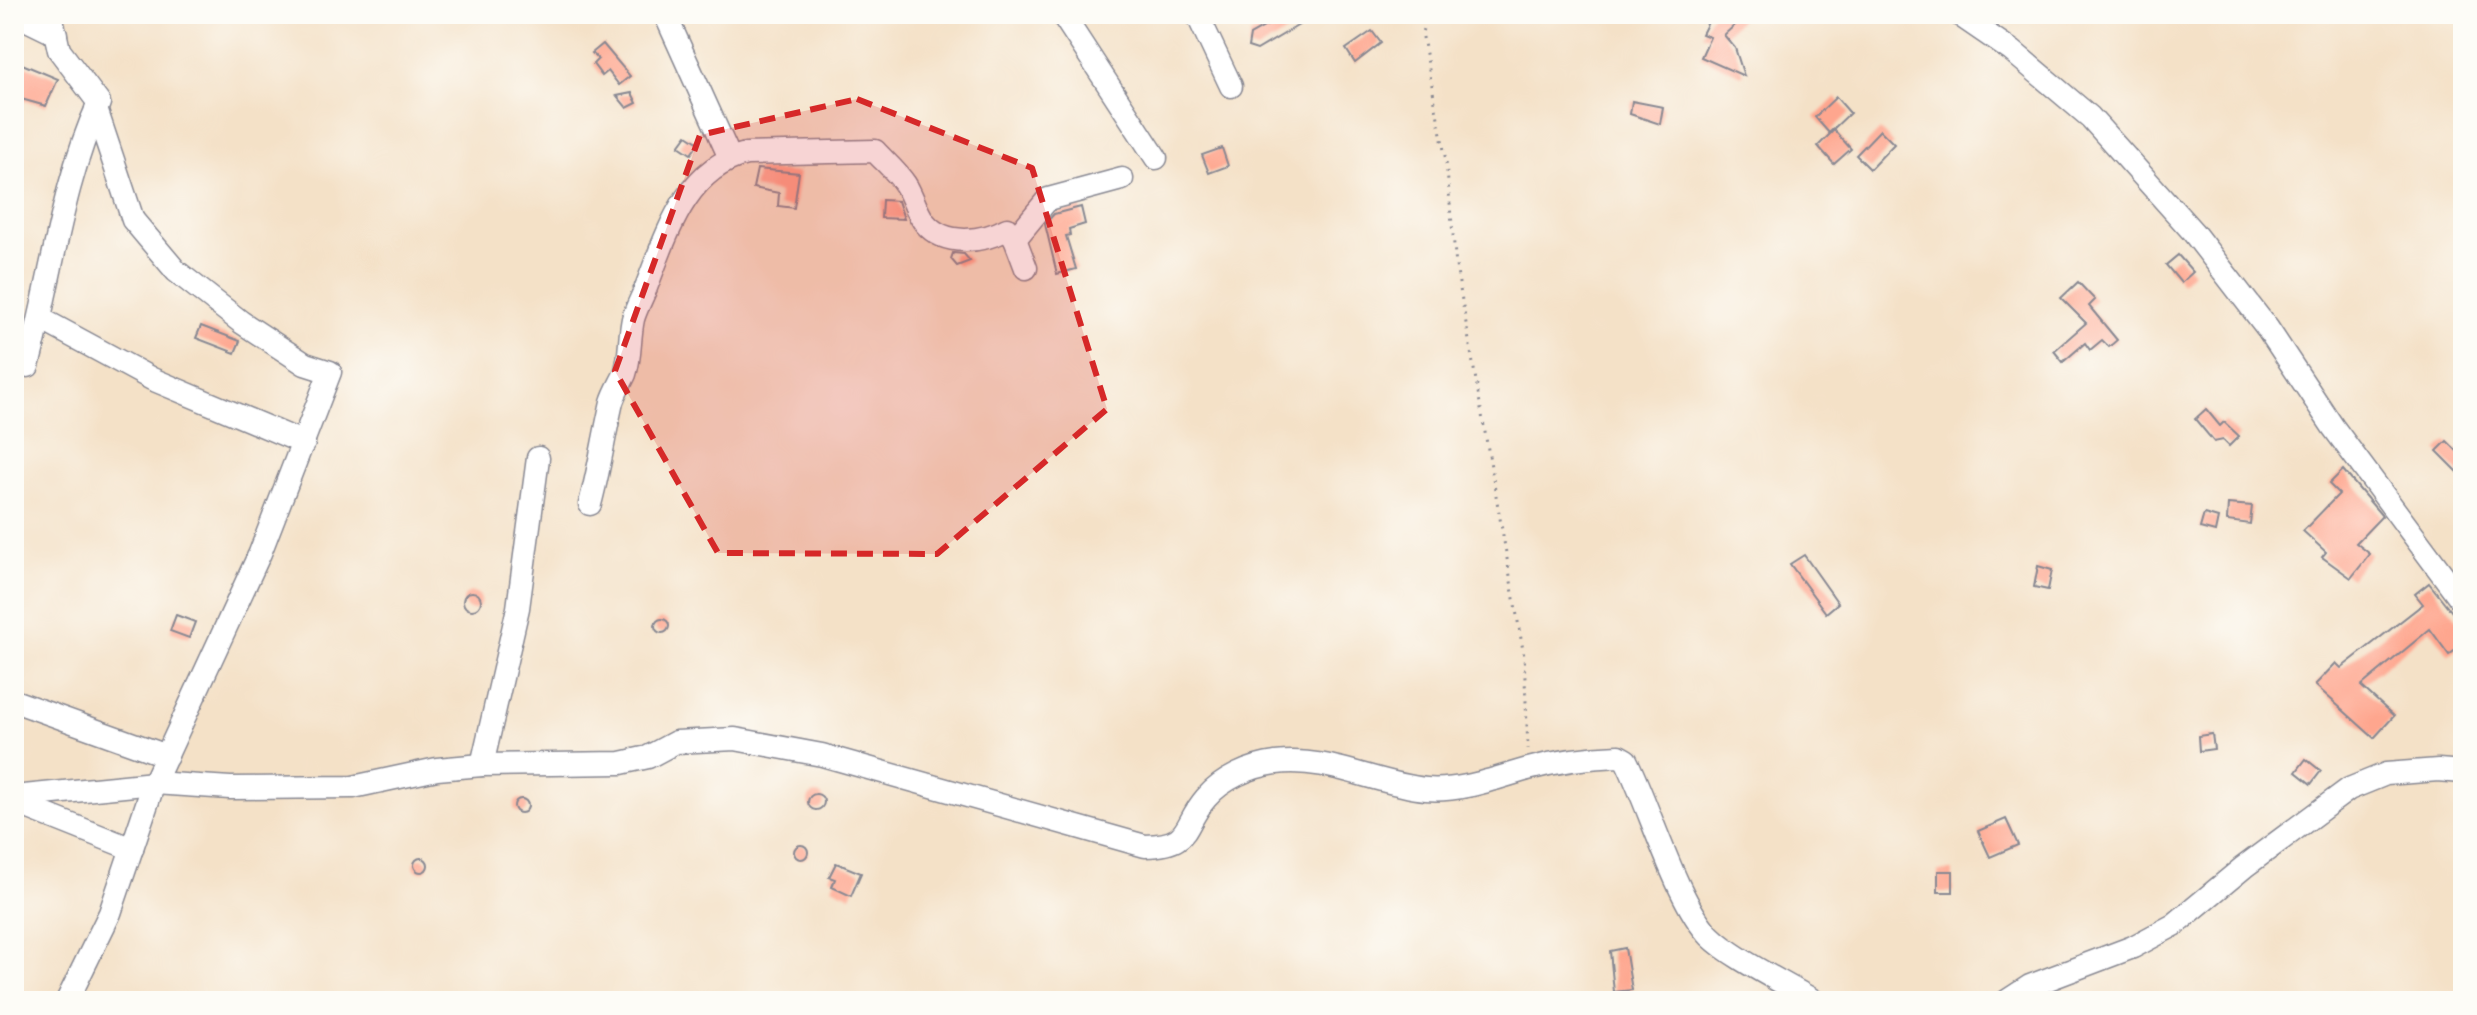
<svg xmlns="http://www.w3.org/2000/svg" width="2477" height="1015" viewBox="0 0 2477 1015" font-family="Sriracha,sans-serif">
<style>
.building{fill:#fea68e}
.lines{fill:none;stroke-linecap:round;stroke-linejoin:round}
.minor-casing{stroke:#888892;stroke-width:25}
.path{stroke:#888892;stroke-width:3;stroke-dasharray:2 6;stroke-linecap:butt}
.minor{stroke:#fff;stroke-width:22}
.marked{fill:#d62828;fill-opacity:0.2;stroke:#d62828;stroke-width:6;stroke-dasharray:16 10;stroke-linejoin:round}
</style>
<rect width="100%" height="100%" fill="#fdfcf7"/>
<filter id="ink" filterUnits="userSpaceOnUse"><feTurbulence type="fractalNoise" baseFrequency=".0125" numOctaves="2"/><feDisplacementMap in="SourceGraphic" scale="16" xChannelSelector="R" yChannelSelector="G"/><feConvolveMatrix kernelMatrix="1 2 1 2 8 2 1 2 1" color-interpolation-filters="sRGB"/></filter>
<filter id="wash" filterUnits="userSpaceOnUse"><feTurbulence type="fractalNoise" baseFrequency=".006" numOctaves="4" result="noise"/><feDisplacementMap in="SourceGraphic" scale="32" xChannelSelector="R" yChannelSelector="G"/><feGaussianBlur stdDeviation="1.8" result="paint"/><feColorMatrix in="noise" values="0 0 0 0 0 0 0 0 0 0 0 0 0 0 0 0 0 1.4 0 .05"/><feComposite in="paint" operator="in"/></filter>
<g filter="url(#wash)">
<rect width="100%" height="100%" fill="#f4e1c7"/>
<g id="blocks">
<g class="building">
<path d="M1287 14H1293L1299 25 1257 50 1248 47 1250 35Z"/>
<path d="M1712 14H1747L1724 35 1735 48 1744 76 1701 57 1710 37 1702 34Z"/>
<path d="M1372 31 1381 43 1355 63 1346 49Z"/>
<path d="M603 44 630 76 619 85 608 71 602 76 593 64 598 59 592 53Z"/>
<path d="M22 64 58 79 46 106 14 97V83Z"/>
<path d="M632 93 637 103 627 108 617 96Z"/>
<path d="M1836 97 1850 113 1829 133 1815 117Z"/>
<path d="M1632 101 1663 107 1660 124 1630 114Z"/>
<path d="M1834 130 1851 149 1834 164 1818 146Z"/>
<path d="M1880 130 1894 144 1870 169 1856 155Z"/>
<path d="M687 135 699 143 691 154 679 146Z"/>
<path d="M1222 148 1228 166 1209 173 1202 155Z"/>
<path d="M757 169 799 173 794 208 778 206 779 193 753 188Z"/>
<path d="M882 200 898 201 904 219 881 218Z"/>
<path d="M1081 207 1085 224 1069 229 1070 235 1066 236 1076 269 1057 274 1045 224 1054 214Z"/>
<path d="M953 253 964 254 970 261 957 266 951 259Z"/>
<path d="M2178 255 2193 272 2181 283 2166 265Z"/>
<path d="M2078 282 2095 300 2089 306 2117 340 2109 347 2102 340 2090 350 2085 343 2063 362 2054 351 2086 323 2061 298Z"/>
<path d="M201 326 240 341 235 353 196 338Z"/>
<path d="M2206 409 2220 426 2224 422 2239 436 2229 446 2223 440 2214 442 2195 419Z"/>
<path d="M2447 441 2463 457V477L2437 451Z"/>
<path d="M2343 470 2382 516 2356 543 2370 554 2351 578 2322 557 2326 552 2303 531 2339 494 2329 484Z"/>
<path d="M2228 504 2252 506 2250 524 2227 521Z"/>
<path d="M2204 514 2218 518 2215 532 2200 528Z"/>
<path d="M1804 555 1838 603 1826 613 1790 564Z"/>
<path d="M2038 566 2052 570 2048 590 2034 587Z"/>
<path d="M2429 583 2463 626V644L2449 655 2430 629 2361 686 2394 716 2374 738 2315 685 2336 663 2341 668 2423 604 2415 594Z"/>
<circle cx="472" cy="601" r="9"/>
<path d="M176 615 195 622 189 638 170 631Z"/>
<circle cx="662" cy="626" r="7"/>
<path d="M2212 734 2214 749 2199 751 2198 736Z"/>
<path d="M2306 759 2321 771 2311 784 2296 772Z"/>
<circle cx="816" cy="802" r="8"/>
<circle cx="521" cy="806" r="7"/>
<path d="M2006 819 2018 845 1990 857 1978 831Z"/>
<circle cx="801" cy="852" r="7"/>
<circle cx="421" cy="865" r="7"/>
<path d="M836 863 861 873 851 896 832 887 835 879 829 877Z"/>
<rect x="1938" y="871" width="15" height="21"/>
<path d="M1625 948 1632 990 1614 992 1610 951Z"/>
</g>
</g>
</g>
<g filter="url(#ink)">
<use href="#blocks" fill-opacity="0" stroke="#888892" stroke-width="2"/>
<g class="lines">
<g class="minor-casing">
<g id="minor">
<path d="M15 14 56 34"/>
<path d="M665 14 730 158"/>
<path d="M1062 14 1156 158"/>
<path d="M1197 14 1231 86"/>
<path d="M1958 14 2012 51 2090 117 2193 232 2268 329 2333 427 2463 602"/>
<path d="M1015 239 1048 199 1122 179"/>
<path d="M41 319 152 379 304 443"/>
<path d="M28 366C52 278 61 186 99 103L59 50 51 14"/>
<path d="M590 504C599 471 604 436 612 402 615 392 621 383 625 374 631 356 629 337 633 319 636 308 643 296 647 285 667 234 686 168 746 154L875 151C885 162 897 172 905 184 913 196 916 212 925 223 945 247 983 242 1007 229L1015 239 1026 268"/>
<path d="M14 701 167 756"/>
<path d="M482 765 518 608 538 458"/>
<path d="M14 797 154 783 230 788 353 787 437 769 482 765 621 763 648 757 676 742 735 739 822 755 1145 846C1193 845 1181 827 1206 798 1222 779 1251 766 1276 763 1327 756 1376 784 1426 789 1460 792 1496 778 1528 769 1557 761 1589 757 1619 756L1626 760C1650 808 1677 902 1710 936 1732 958 1785 983 1814 1001"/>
<path d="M14 802 132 849"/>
<path d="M67 1001 110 913 154 783 260 553 330 372 305 364 241 322 176 271 133 220 96 109"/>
<path d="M2007 1001 2030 986 2133 947 2174 925 2244 867 2349 789 2386 774 2438 770 2463 772"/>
</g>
</g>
<g class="path">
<path d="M1428 14 1422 32 1446 161 1456 266 1524 656 1528 749"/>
<path d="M14 418 24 384"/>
</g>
<use href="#minor" class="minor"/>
</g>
</g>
<path class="marked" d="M857 99 1032 168 1107 409 937 554 718 553 615 371 700 135Z"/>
<rect width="2477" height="1015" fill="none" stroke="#fdfcf7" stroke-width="48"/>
</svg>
